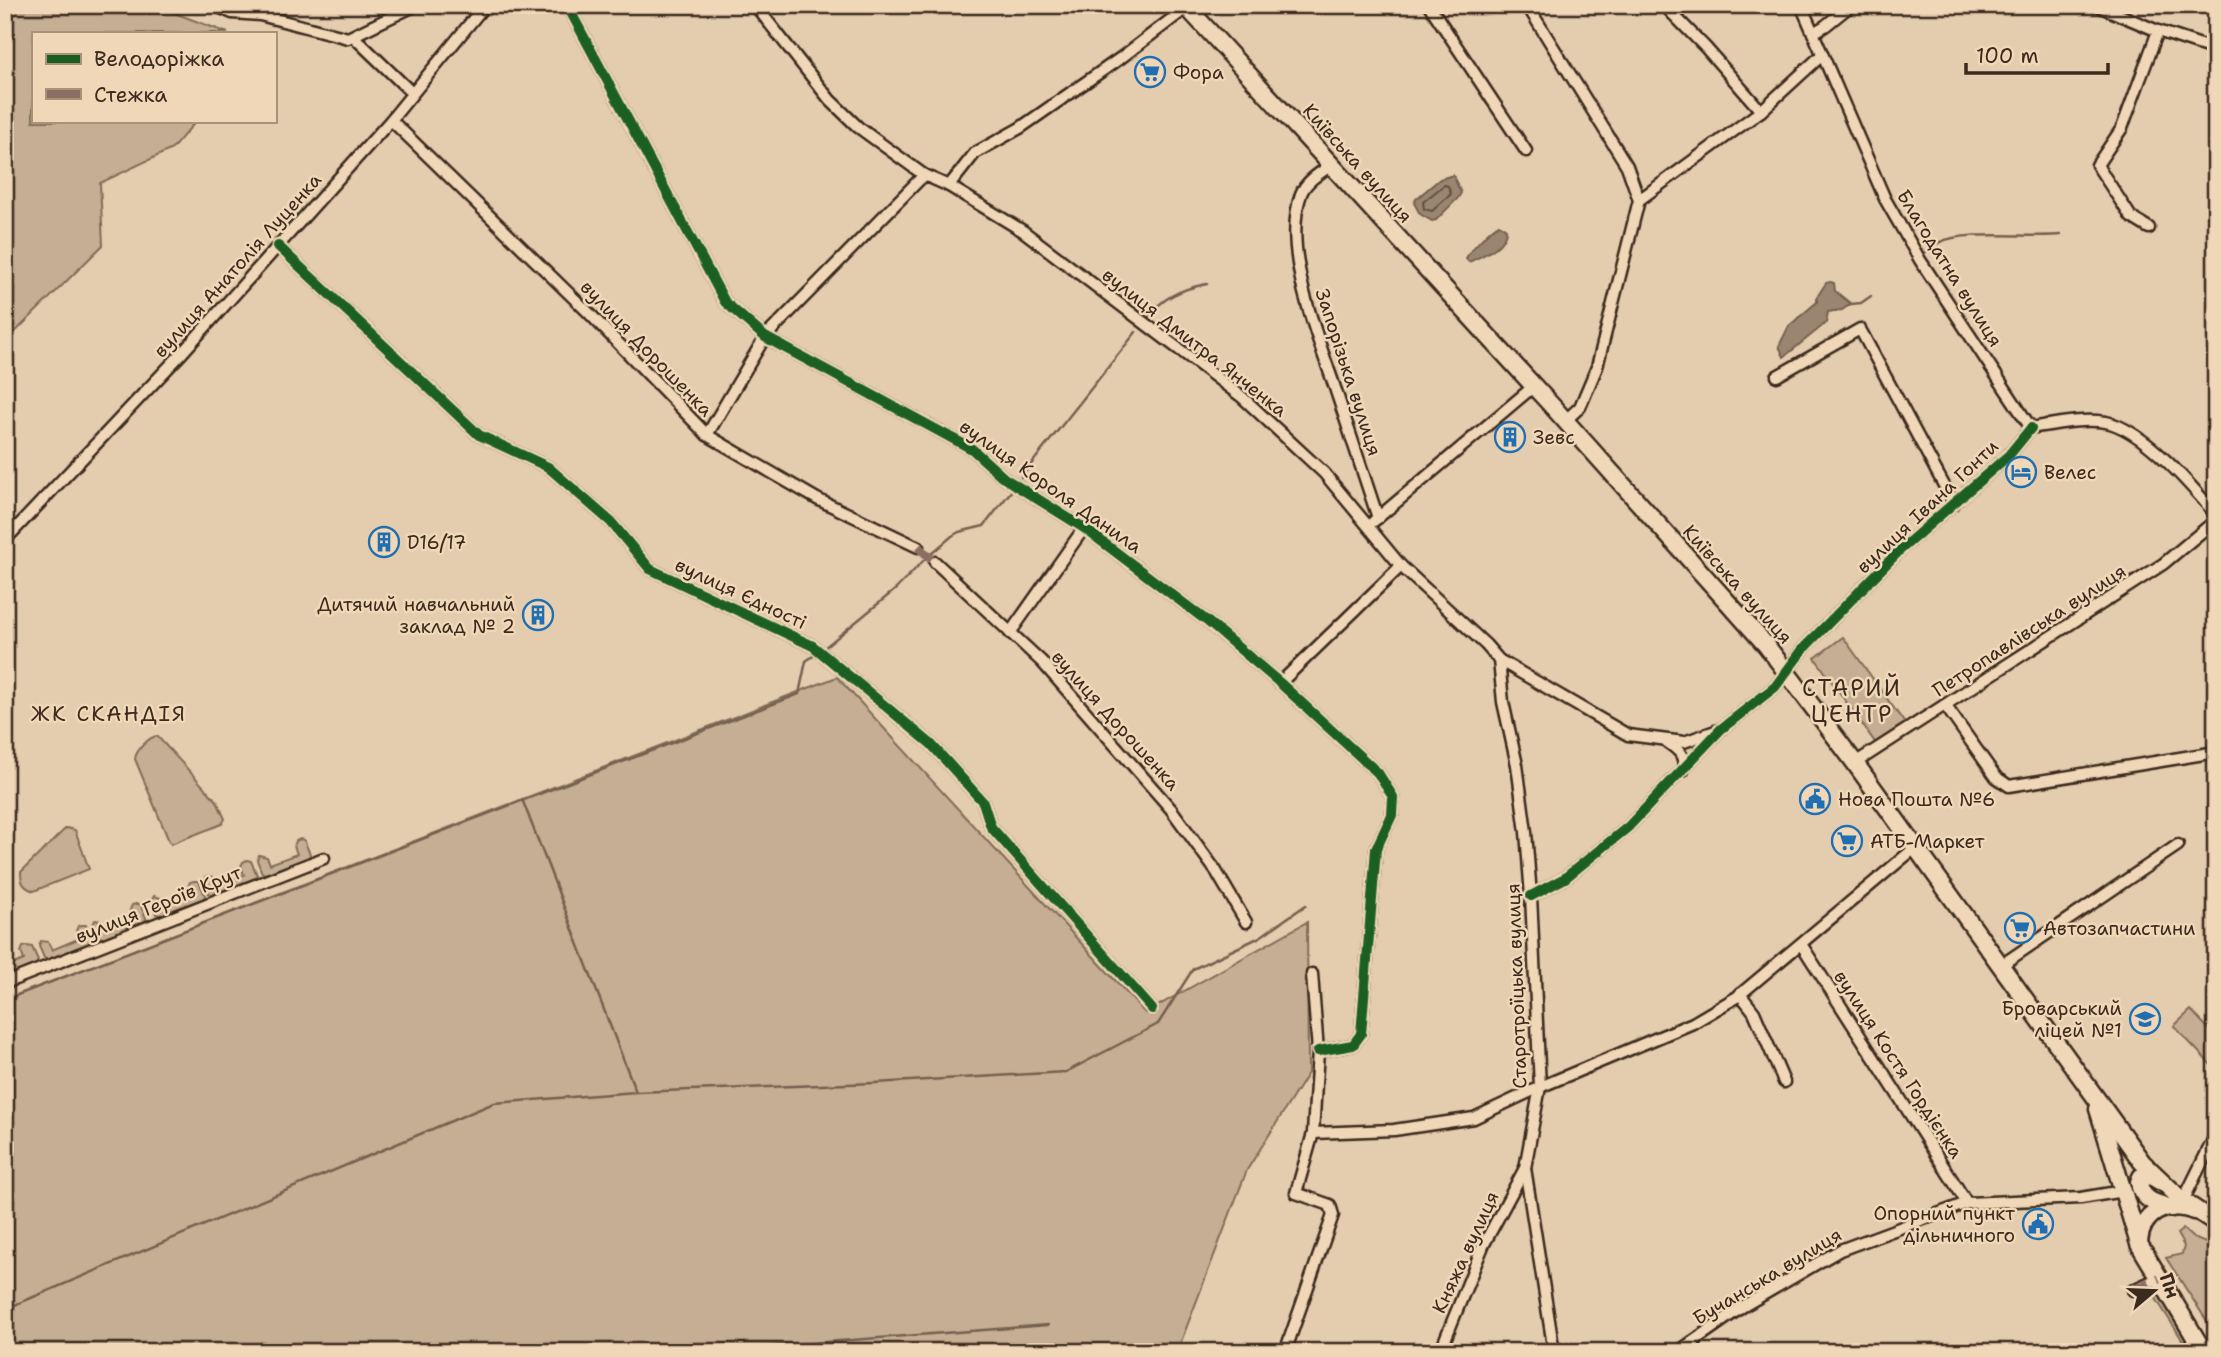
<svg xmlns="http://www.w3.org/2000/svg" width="2221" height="1357" viewBox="0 0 2221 1357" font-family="'Shantell Sans',sans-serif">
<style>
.green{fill:#c5ae93;stroke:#806c58;stroke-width:2}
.water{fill:#9a866f;stroke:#74614f;stroke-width:2}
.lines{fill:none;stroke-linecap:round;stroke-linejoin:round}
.shore{stroke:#614f3e;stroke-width:2}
.stream{stroke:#74614f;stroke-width:2.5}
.minor-casing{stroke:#3b2a1e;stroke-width:15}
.primary-casing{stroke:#3b2a1e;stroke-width:21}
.minor{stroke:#efd7b7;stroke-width:10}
.primary{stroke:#efd7b7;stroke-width:16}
.quiet{stroke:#8d6e63;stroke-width:9;stroke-dasharray:18 9;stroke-linecap:butt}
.cycleway-casing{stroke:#efd7b7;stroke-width:15}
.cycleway{stroke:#1b5e20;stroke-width:10}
.labels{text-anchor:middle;stroke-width:5;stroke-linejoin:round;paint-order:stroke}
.poi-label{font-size:19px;fill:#3b2a1e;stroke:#efd7b7;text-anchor:start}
.street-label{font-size:19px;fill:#3b2a1e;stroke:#efd7b7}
.neighbourhood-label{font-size:21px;letter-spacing:2px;fill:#3b2a1e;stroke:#efd7b7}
.quarter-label{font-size:23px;letter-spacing:2px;fill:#3b2a1e;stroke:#efd7b7}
</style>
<rect width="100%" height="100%" fill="#e4ccae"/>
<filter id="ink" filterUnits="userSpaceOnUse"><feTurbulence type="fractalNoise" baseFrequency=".0143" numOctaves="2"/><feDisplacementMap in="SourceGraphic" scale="14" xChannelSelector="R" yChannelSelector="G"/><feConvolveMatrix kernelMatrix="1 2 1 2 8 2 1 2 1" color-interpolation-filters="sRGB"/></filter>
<g filter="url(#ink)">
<g class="green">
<path d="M5 5H153L228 33H33V121H196L172 149 100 183 103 245 5 342Z"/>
<path d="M1843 637 1906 725 1877 745 1815 658Z"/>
<path d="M837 677 1145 1013 1307 922 1308 1073 1247 1170 1177 1352H5V991L12 997Z"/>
<path d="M157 736 217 801 225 819 222 824 171 844 169 841 135 759C136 750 149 737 157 736Z"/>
<path d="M66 828 75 830 89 869 34 891C23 887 21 883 21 872Z"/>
<path d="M300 839 304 840 310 854 309 859 266 874 262 873 257 860 259 855 267 857 270 864 297 854 294 846 296 841Z"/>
<path d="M247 860 251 861 257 875 255 879 213 895 209 894 204 881 206 876 213 877 217 885 244 875 241 866 243 862Z"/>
<path d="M194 881H199L205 895 203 900 160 916 156 914 151 901 154 896 161 898 164 906 191 895 188 887 190 882Z"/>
<path d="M136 904H140L146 918 144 923 102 939 98 937 93 925 95 920 102 921 106 929 132 918 130 910 132 905Z"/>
<path d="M82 925H86L92 939 90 944 48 960 44 958 39 946 41 941 48 942 52 950 78 939 76 931 78 926Z"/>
<path d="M27 946 32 947 38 960 36 965 5 977V968L24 960 21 952 23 947Z"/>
<path d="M2191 1010 2216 1037V1062L2212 1066 2174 1026Z"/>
<path d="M2183 1229 2193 1238 2216 1247V1335L2166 1258 2182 1254 2184 1246 2177 1234Z"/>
<path d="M2161 1293 2198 1352H2190L2155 1297Z"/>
</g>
<g class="water">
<path d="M1453 175 1461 193 1458 198 1436 220 1432 221 1420 214 1414 203 1416 199 1440 179Z"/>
<path d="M1499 224 1506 229C1506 247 1483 255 1469 262L1466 259C1468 252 1491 228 1499 224Z"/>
<path d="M1830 282 1834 283 1835 291 1851 304 1842 310 1828 312 1826 323 1784 357 1779 346 1789 326 1817 302V297L1826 283Z"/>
</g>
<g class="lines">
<path class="shore" d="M1444 185 1448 186 1451 194 1432 211 1424 209 1423 202Z"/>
<g class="stream">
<path d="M1922 255C1928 250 1933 245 1940 242 1966 230 2029 238 2061 235"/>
<path d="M1851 304 1861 303 1871 296"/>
<path d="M1148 317C1162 297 1184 288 1207 284"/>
<path d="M1021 477 1136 332"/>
<path d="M823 649 896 589 924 560 952 536 959 532 984 526 1012 490"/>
<path d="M522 799 636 1092"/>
<path d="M12 997 799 694 806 661 816 654"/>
<path d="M5 1309 494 1103 636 1092 875 1083 1066 1072 1158 1024 1193 969 1260 937 1306 905"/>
<path d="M697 1352 1048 1325"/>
</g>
<g class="minor-casing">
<g id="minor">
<path d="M214 5 232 13 260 15 348 38 416 5"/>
<path d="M567 5 725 302 765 337 972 449 1004 478 1084 528 1207 621 1280 683 1378 773 1393 797 1392 815 1376 849 1361 1034 1353 1045 1318 1051"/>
<path d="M755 5 830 100 858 127 924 175 949 186 1023 231 1242 397 1324 473 1401 566 1486 645 1499 660 1628 735 1684 742 1721 729"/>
<path d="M1429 5 1526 151"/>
<path d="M1527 5 1627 166 1639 200"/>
<path d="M1664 5 1706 48 1761 111"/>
<path d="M1801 5 1885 199 1920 260 2031 428"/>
<path d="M2096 5 2158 31 2216 50"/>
<path d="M1813 33 1825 26 1851 5"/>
<path d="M354 37 412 93"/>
<path d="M391 120 590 314 707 435 817 499 918 547"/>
<path d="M1331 165C1320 173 1306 181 1301 194 1281 251 1318 337 1336 391 1350 433 1364 475 1378 518"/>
<path d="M949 186 975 153 1020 128 1122 57 1190 5"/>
<path d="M2149 228 2131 217 2097 165 2122 128 2158 31"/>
<path d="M278 246 479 435 548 467 611 522 650 569 813 646 931 744 983 802 991 827 1152 1009"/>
<path d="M1777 376 1860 329 1954 504"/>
<path d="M1565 421 1580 407 1597 367 1639 200 1761 111 1822 55"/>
<path d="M2031 428C2055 424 2083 418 2106 422 2144 430 2192 486 2216 515"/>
<path d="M707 435 765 337 924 175"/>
<path d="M1374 521 1534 386"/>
<path d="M5 540 182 353 391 120 485 5"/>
<path d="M935 562 1042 662 1171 809 1216 871 1246 922"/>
<path d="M1010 633 1084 528"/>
<path d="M1499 660 1503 702 1517 765 1526 832 1531 896 1540 1087 1525 1168 1554 1352"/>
<path d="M1280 683 1401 566"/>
<path d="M1945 705 1996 777 2009 786 2216 752"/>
<path d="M1667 742C1679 750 1686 756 1683 771"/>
<path d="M1855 763 2163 564 2216 520"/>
<path d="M1531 896 1565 878 1628 827 1721 729 1775 687 1804 648 1900 550 2009 455 2031 428"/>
<path d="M1801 944 1967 1203"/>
<path d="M2000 966 2178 845"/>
<path d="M5 983 324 858"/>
<path d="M1740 994 1754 1012 1784 1082"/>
<path d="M1313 1133 1394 1130 1474 1118 1540 1087 1693 1023 1737 997 1916 847"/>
<path d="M2183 1201 2216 1134"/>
<path d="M2133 1290 2159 1278"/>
<path d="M1692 1342 1697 1352"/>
<path d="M1285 1352 1333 1215 1330 1205 1296 1193 1313 1133 1318 1051 1312 974"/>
<path d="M1440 1352 1483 1246 1525 1168"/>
<path d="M1678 1352 1742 1307 1840 1250 1967 1203 2081 1198 2123 1191"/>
</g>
</g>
<g class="primary-casing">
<g id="primary">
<path d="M1185 5 1553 407 1766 645 1855 763 2142 1162 2183 1201 2216 1223"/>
<path d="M2098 1109 2139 1244 2204 1352"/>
<path d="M2159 1181 2151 1176 2141 1177 2139 1182C2141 1201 2156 1203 2172 1208"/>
<path d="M2139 1242C2142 1212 2166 1201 2194 1211"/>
</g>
</g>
<use href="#minor" class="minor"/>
<use href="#primary" class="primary"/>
<g class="quiet">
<path d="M918 547 935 562"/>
<path d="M2133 1290 2159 1278"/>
</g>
<g class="cycleway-casing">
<g id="cycleway">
<path d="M567 5 725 302 765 337 972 449 1004 478 1084 528 1207 621 1280 683 1378 773 1393 797 1392 815 1376 849 1361 1034 1353 1045 1318 1051"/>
<path d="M278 246 479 435 548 467 611 522 650 569 813 646 931 744 983 802 991 827 1152 1009"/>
<path d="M1531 896 1565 878 1628 827 1721 729 1775 687 1804 648 1900 550 2009 455 2031 428"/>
</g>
</g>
<use href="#cycleway" class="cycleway"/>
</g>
</g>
<defs>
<g id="supermarket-ring" transform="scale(1.575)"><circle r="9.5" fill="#efd7b7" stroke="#1f6fb2" stroke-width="1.5"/><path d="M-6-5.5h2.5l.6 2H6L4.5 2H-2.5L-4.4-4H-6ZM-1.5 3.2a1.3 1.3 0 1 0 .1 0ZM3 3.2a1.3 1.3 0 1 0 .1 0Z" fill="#1f6fb2"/></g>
<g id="building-ring" transform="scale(1.575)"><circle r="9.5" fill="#efd7b7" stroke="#1f6fb2" stroke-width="1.5"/><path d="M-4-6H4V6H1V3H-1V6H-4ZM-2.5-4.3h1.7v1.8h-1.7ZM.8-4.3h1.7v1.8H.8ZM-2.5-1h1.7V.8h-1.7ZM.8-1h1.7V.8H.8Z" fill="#1f6fb2"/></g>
<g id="hotel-ring" transform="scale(1.575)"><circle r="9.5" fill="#efd7b7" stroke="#1f6fb2" stroke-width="1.5"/><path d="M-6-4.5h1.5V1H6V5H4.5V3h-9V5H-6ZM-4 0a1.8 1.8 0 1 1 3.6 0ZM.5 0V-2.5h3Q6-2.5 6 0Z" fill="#1f6fb2"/></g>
<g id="civic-ring" transform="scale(1.575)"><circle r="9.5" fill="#efd7b7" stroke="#1f6fb2" stroke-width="1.5"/><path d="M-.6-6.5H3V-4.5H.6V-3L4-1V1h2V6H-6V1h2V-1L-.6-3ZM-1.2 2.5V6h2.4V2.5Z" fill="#1f6fb2"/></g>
<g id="school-ring" transform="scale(1.575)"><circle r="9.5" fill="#efd7b7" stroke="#1f6fb2" stroke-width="1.5"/><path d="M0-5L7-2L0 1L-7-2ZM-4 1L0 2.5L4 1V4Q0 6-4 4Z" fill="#1f6fb2"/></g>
</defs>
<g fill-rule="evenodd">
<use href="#supermarket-ring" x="1150" y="72"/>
<use href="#building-ring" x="1510" y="437"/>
<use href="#hotel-ring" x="2021" y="472"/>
<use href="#building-ring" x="384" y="542"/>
<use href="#building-ring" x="538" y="615"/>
<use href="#civic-ring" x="1815" y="799"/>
<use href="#supermarket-ring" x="1847" y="841"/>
<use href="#supermarket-ring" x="2020" y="928"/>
<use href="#school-ring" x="2145" y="1019"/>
<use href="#civic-ring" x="2038" y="1224"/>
</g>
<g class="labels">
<g class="poi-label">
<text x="1173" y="79">Фора</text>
<text x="1533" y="444">Зевс</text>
<text x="2044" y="479">Велес</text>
<text x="407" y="549">D16/17</text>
<text x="515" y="611" text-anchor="end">Дитячий навчальний<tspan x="515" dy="22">заклад № 2</tspan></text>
<text x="1838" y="806">Нова Пошта №6</text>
<text x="1870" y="848">АТБ-Маркет</text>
<text x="2043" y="935">Автозапчастини</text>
<text x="2122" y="1015" text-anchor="end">Броварський<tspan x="2122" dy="22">ліцей №1</tspan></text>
<text x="2015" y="1220" text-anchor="end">Опорний пункт<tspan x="2015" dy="22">дільничного</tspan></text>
</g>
<g class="street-label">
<text transform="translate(1358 163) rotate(48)" y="7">Київська вулиця</text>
<text transform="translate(237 265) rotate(-48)" y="7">вулиця Анатолія Луценка</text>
<text transform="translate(1950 268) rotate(58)" y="7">Благодатна вулиця</text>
<text transform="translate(1195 342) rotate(38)" y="7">вулиця Дмитра Янченка</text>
<text transform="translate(647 348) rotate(46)" y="7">вулиця Дорошенка</text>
<text transform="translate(1349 372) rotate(72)" y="7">Запорізька вулиця</text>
<text transform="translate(1051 486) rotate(35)" y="7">вулиця Короля Данила</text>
<text transform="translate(1927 506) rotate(-43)" y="7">вулиця Івана Гонти</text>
<text transform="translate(1738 584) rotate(48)" y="7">Київська вулиця</text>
<text transform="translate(741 593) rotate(25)" y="7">вулиця Єдності</text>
<text transform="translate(2029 630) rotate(-33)" y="7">Петропавлівська вулиця</text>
<text transform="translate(1116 720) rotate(48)" y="7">вулиця Дорошенка</text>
<text transform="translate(158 904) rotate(-22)" y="7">вулиця Героїв Крут</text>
<text transform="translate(1516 986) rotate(-92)" y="7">Старотроїцька вулиця</text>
<text transform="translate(1899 1064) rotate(57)" y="7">вулиця Костя Гордієнка</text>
<text transform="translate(1465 1252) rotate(-65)" y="7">Княжа вулиця</text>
<text transform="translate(1767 1276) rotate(-31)" y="7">Бучанська вулиця</text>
</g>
<g class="neighbourhood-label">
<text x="109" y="721">ЖК СКАНДІЯ</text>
</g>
<g class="quarter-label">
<text x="1852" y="696">СТАРИЙ<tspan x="1852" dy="26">ЦЕНТР</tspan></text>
</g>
</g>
<rect width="2221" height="1357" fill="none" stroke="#efd7b7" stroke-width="28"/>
<rect x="14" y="14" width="2193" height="1329" fill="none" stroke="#3b2a1e" stroke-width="2.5" filter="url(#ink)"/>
<rect x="32" y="32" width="245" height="91" fill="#efd7b7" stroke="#a7927a" stroke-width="2"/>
<rect x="46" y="54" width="35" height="10" fill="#1b5e20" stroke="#a7927a" stroke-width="2"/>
<text x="94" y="66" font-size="21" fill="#3b2a1e">Велодоріжка</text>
<rect x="46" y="89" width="35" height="10" fill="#8d6e63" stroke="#a7927a" stroke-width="2"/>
<text x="94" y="102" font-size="21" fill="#3b2a1e">Стежка</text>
<g transform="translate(2154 1291) rotate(71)" stroke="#efd7b7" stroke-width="5" paint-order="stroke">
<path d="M0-5L12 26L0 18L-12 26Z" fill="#3b2a1e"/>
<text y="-10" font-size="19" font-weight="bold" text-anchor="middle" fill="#3b2a1e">Пн</text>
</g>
<path d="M1966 63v10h142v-10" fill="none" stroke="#3b2a1e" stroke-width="3.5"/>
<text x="1976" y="63" font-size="21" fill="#3b2a1e" stroke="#efd7b7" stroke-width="5" paint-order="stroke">100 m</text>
</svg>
